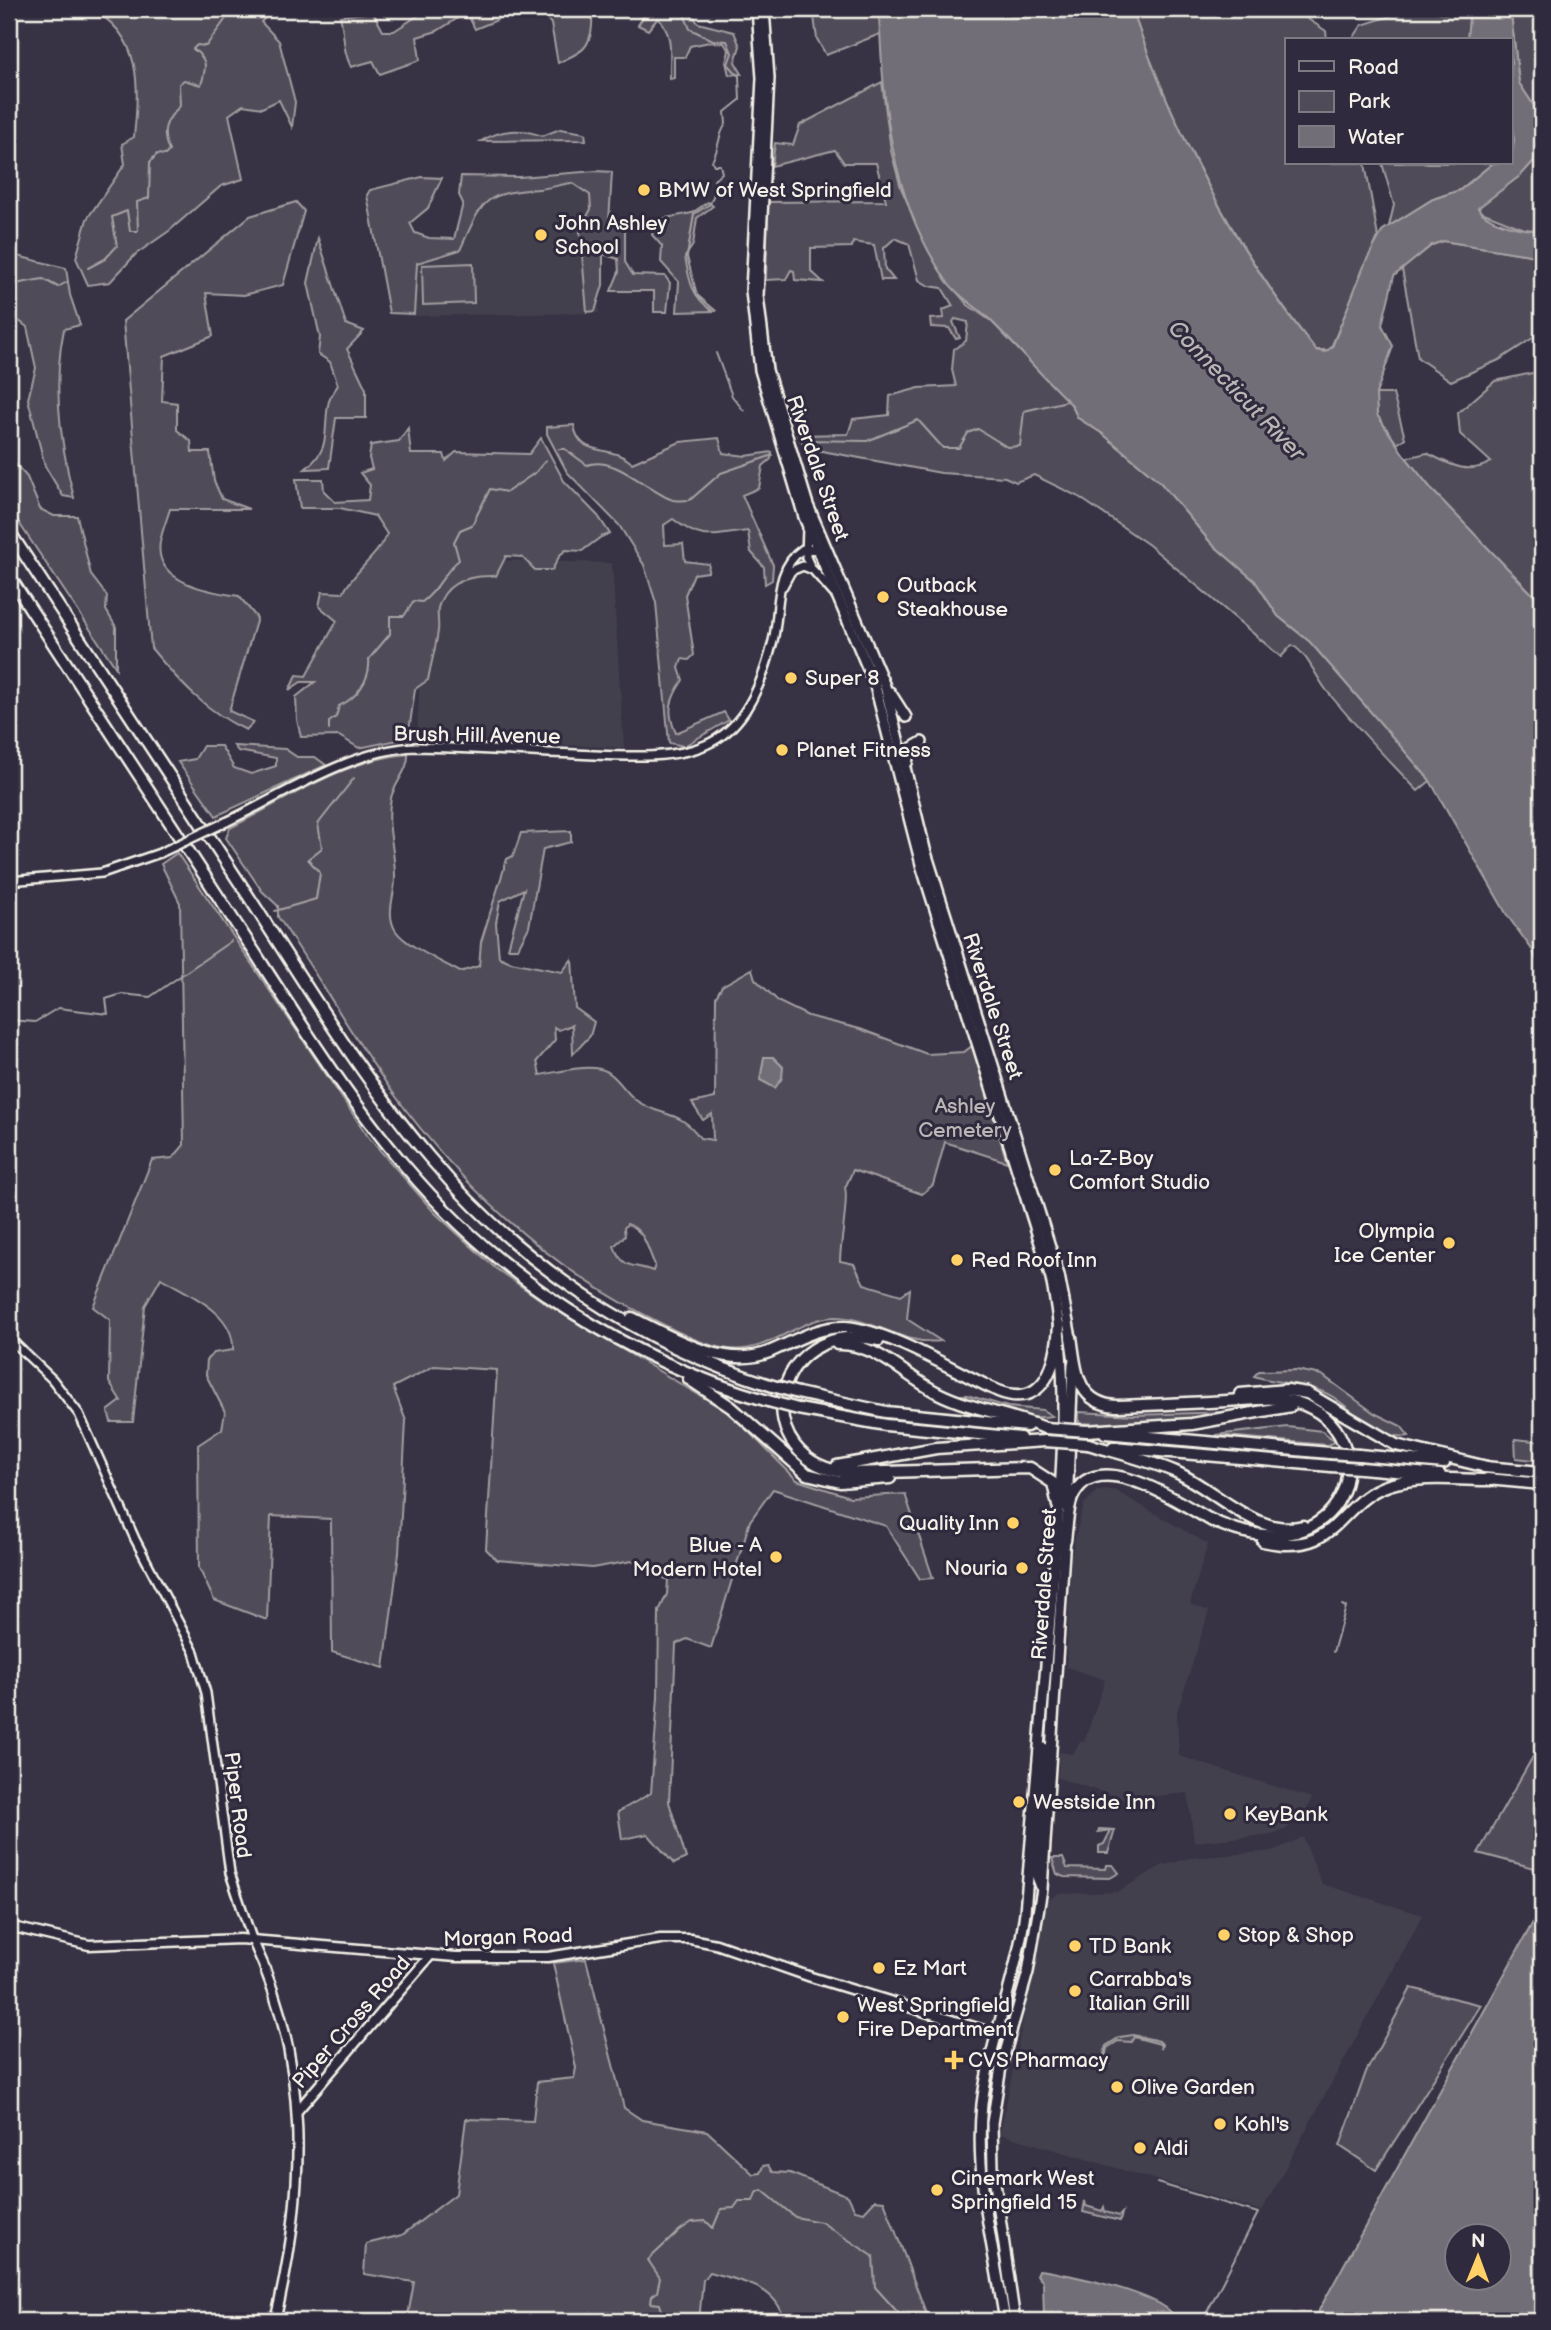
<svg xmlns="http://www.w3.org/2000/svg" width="1551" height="2330" viewBox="0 0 1551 2330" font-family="'Balsamiq Sans',sans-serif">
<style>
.built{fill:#433f4e}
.green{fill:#504b59;stroke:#a29ea0;stroke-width:2;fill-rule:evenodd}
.water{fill:#726e77;stroke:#a6a2a4;stroke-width:2;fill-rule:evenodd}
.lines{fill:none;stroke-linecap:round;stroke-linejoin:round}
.stream{stroke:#a6a2a4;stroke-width:2}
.tertiary-casing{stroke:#f4f1e8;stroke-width:12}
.secondary-casing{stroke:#f4f1e8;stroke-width:13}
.primary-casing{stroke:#f4f1e8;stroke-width:14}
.motorway-casing{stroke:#f4f1e8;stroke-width:15}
.tertiary{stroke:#2f2a3d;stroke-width:7}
.secondary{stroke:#2f2a3d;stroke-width:8}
.primary{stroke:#2f2a3d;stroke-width:9}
.motorway{stroke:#2f2a3d;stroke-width:10}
.tertiary-bridge-casing{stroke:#f4f1e8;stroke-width:12;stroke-linecap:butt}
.motorway-bridge-casing{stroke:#f4f1e8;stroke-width:15;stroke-linecap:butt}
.tertiary-bridge{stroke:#2f2a3d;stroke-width:7}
.motorway-bridge{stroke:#2f2a3d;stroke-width:10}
.poi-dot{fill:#ffd166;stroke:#2f2a3d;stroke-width:2.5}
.labels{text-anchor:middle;stroke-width:6;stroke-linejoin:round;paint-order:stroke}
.poi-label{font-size:21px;fill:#f4f1e8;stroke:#2f2a3d;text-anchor:start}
.street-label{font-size:21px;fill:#f4f1e8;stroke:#2f2a3d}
.park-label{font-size:21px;fill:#bbb7b6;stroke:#2f2a3d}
.water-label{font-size:23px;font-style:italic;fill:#bab6b5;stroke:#2f2a3d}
</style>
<rect width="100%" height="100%" fill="#373244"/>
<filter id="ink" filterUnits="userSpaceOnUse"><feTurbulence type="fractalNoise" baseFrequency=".0143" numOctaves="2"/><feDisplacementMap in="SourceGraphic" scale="14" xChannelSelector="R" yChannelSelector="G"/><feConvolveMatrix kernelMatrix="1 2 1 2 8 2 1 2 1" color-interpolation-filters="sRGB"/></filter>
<g filter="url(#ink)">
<g class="built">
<path d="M587 177 609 223 622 222V248L598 250 599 313 406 316 402 259 456 246 477 183Z"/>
<path d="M425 558 612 563 624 748 417 737Z"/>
<path d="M1105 1489 1116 1491 1208 1544 1190 1604 1209 1611 1177 1713 1179 1756 1312 1798 1306 1811 1285 1830 1267 1835 1194 1842 1188 1793 1123 1799 1058 1778 1059 1752 1073 1754 1080 1742H1084L1105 1680 1066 1667 1071 1559 1077 1529 1084 1504 1097 1491Z"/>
<path d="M1303 1837 1322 1884 1423 1915 1262 2211 1000 2134 1047 1901 1058 1894 1117 1892 1161 1866 1190 1858 1273 1851Z"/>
</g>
<g class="green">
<path d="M90 9H285L292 12 270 13 261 22 279 41 295 102 292 127 279 100 262 108 243 105 229 115 243 179 221 186 169 231 136 254 110 282 88 285 76 258 87 219 125 164 122 144 134 137C139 88 143 34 90 9Z"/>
<path d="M428 9 458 11V18L437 31 417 37 420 60 380 74 373 61 351 67C342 49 345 35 340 16L373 12 383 31H394Z"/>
<path d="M468 9H498L497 20 475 29 466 11Z"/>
<path d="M540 9H589C595 18 592 39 584 48 579 54 565 59 558 63L551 24Z"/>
<path d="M648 9H688L698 23 734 32 740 46 735 62 742 74 729 75 726 62 729 51 724 43 710 42 690 46 685 57H674V78L670 79C669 56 675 36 658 18L648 30 638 25Z"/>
<path d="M813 9H879L880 34 826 55 817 39Z"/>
<path d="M1132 9 1296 11 1326 31 1327 40H1287V163H1365L1378 237 1330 350H1316C1236 250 1173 130 1132 9Z"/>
<path d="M1412 9H1431L1444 14 1465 9 1469 17 1468 40H1352L1362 25Z"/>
<path d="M1514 9H1542V118L1519 83 1511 14Z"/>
<path d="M882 82 891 151 901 188 931 255 947 281 968 305 991 321 1071 404 1078 418 1103 434 1160 482 1211 543 1255 581 1278 616 1310 642 1429 779 1430 781 1418 791C1387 759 1355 726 1327 691 1315 676 1308 654 1292 645L1281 657 1149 545 1079 497 1034 475 1016 482 1005 477 941 473 806 448 798 435 848 434 853 419 889 415 890 396 919 388 956 386 952 370 954 349 966 341 968 322 955 319 953 322 960 338 956 339 949 328 931 327 930 319 944 318 943 310 953 306 942 288 929 286 919 280 909 244 895 238 884 248 885 269 894 280H881L874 245 853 242 852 247 811 248V271L823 282 795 280 794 271 791 270 786 279 766 280 768 202 886 201 876 163H844L835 150 772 166 775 143 793 145 800 125Z"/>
<path d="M560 129 585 133 586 140 481 141C502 129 519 128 542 136Z"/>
<path d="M1542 152V230H1527L1479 211 1480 204 1521 175Z"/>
<path d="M1382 163H1493L1460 190 1433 199 1389 226 1394 205Z"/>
<path d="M596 171 612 172 609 222H625V262L633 275 665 276 670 283 667 312H654V291H611L619 272 618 259 603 254V285L595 311 587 312 580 231 591 209 590 195 572 183C561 184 551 188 539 189 482 193 483 200 460 250L417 263 414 314 389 313 367 195 370 190 422 177 442 178 428 208 410 223 415 233 429 238 454 239 463 203 459 195 461 176 519 177Z"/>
<path d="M296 202 304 211 283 285 244 295 206 293 213 336 164 356 162 401 177 403V430L191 441 192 452H210L214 481 222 499 249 509H170C167 519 162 531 160 542 153 583 210 592 239 596L257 618 229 711 254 722 246 730C205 711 179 682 151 648L123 321 250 216Z"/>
<path d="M708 202 713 206 697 218 693 245 685 257C689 280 692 298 713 311L677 312 679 282 661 262 662 246 652 235 655 220 692 213Z"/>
<path d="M318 238 346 324 364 331 347 349 366 389V418H336L329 468 305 469C332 448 323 433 328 405 329 398 334 391 338 385L330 362 318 354 320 337 308 283Z"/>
<path d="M1443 241 1542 257V332L1499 360 1451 381 1418 358 1402 269 1432 245Z"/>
<path d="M9 254 66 268 70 295 80 325 64 329C52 385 60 443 74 498L63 496 45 466 28 399 36 368 27 327 9 313Z"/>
<path d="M473 263 474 303 423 305 422 265Z"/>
<path d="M1542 371V604L1433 491 1406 458 1427 453C1449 464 1468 476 1491 462L1460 434 1458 413 1495 381Z"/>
<path d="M1375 394H1393L1405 438 1397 444 1377 415Z"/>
<path d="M574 425C579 459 610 443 632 463L680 442 719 438 723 453 746 456 772 452 771 459 763 466 759 488 742 495 773 565 772 580 765 584 764 567 751 552 748 531C711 535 704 543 673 519L664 525 665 545 683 544 685 561 709 564 708 572 694 574 685 595 694 655 689 660 682 659 679 668 683 680C670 699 666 712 676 733L724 712 729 720 684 746 669 743 656 603 644 565 619 525 567 472 547 434V427Z"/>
<path d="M408 428 411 454H444L446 461 456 452 529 454 541 438 564 481 598 516 610 534 601 537 582 551 566 550 560 555 552 570H535L522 557 506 556 496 576C472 575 445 580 438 608 437 615 439 624 438 631 436 647 431 663 428 680L415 689 408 738 359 748 339 736 301 737 297 720 296 697 315 682H301L289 690 297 675 306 676 337 621 319 606 322 592 343 593C357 567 376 559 387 534L375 516 340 508H300L296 479H323L324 491 335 502 368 500 370 485 360 473 372 469 369 458 371 445 399 441Z"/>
<path d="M9 457 27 477 40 509 54 516H77L91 575 107 596 106 610 116 627V668L9 508Z"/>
<path d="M203 746H221L234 768 251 774 276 766V758L238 751 234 746 285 749 297 757H315L326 765 216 816 178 762 195 759Z"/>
<path d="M408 754C409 770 395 782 391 798 385 826 396 852 395 879 395 896 385 914 396 931 405 945 444 963 460 972L479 966 481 942 507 859 513 856 521 833 571 831V842L543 849 529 927 518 948H508L524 889 500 901 496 923 499 957 511 962 562 972 572 959 575 1008 594 1022 590 1036 573 1054 572 1025 559 1030 554 1027 555 1040 537 1061 540 1075C558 1072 583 1065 600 1069 616 1072 624 1092 637 1101 662 1118 680 1109 700 1138L713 1140 712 1114 703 1120 692 1103 715 1098 716 997 722 986 752 969 755 979 779 1002 808 1016 860 1029 927 1054 964 1052 972 1046 1007 1162 945 1142 933 1185 922 1194 853 1170 845 1188C849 1199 840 1244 840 1261L854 1264 864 1284 901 1295 910 1289 907 1319 941 1341C902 1346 873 1317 834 1317 799 1318 768 1354 729 1349 699 1345 669 1327 641 1313 544 1263 458 1182 394 1094 352 1037 318 975 278 917V906L262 891 226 838 230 828C286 800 346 759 408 754ZM627 1224C646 1231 647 1249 655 1265L653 1271C633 1263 624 1271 614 1246L625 1236 624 1228Z"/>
<path d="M177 853 369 1138 434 1212 495 1268 551 1307 731 1414 797 1480 850 1497 905 1494 933 1578 920 1579 886 1526 773 1489 750 1521 711 1648 687 1639 676 1644 669 1802 686 1858 674 1864 648 1834 622 1839 618 1812 651 1793 658 1697 659 1611 667 1594 668 1580 632 1561 592 1568 497 1560 486 1549 497 1370 434 1366 393 1387 406 1421 399 1553 384 1668 332 1652 331 1519 271 1516 267 1620 214 1600 199 1568 198 1445 222 1429 225 1412 206 1375 207 1359 214 1353 233 1350C235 1312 189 1295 161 1278L145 1306 133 1422H111L108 1411 121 1401 109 1382 110 1320 93 1307 152 1160 173 1158 184 1145 180 903 161 864Z"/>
<path d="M1296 1370 1322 1375 1374 1413 1401 1426 1409 1436C1377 1441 1357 1412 1333 1397 1308 1382 1280 1385 1254 1376L1259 1371Z"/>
<path d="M957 1395H967L1008 1407 1043 1410 1052 1416C1021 1421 985 1409 957 1395Z"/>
<path d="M1079 1412 1135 1415 1226 1412C1177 1422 1128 1426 1079 1423Z"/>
<path d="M1288 1427 1322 1431 1336 1442 1327 1445 1215 1435Z"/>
<path d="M1515 1439 1542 1442V1461L1516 1458Z"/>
<path d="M1539 1746 1542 1747V1870L1478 1853Z"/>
<path d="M1099 1829 1115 1830 1108 1853H1099V1846L1104 1844 1111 1830 1098 1832Z"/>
<path d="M1063 1858 1067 1868 1106 1869 1107 1865H1113L1119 1873 1110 1878 1064 1877 1057 1874 1052 1858Z"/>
<path d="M586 1959 624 2108 642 2120 707 2131 753 2174 760 2173 763 2166 768 2165 772 2172 790 2173 848 2196 855 2210 864 2212 875 2200 884 2201 929 2321H784C778 2285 739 2281 709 2272L703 2280 699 2321H407L414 2282 364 2274 366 2244 402 2235 456 2194 466 2119 533 2121 537 2082 574 2078 576 2068 553 1963Z"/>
<path d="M1411 1988 1481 2005 1376 2170 1340 2146 1366 2072Z"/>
<path d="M1133 2035 1159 2041 1162 2044 1161 2049 1160 2044 1134 2037 1131 2042 1118 2041 1107 2048 1105 2058 1109 2063 1106 2062 1104 2054 1106 2046 1120 2037Z"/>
<path d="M1085 2201 1086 2206 1102 2211 1104 2207 1105 2212 1119 2216 1122 2213 1120 2221 1083 2212Z"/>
</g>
<g class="water">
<path d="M879 9H1132C1173 130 1235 250 1316 350L1325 352 1332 347 1366 261 1383 230 1433 199 1460 190 1493 163H1511L1514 140 1511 122V40H1468L1467 38 1470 9H1514L1511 14 1519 83 1542 118V152L1521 175 1478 208C1487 223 1525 231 1542 230V257L1443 241 1432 245 1394 276 1382 325 1393 346 1376 394 1377 415 1404 455 1433 491 1542 604V972L1533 951 1507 915 1429 779 1310 642 1278 616 1255 581 1211 543 1160 482 1103 434 1078 418 1071 404C1042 377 1017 346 989 319 975 305 958 297 946 280 890 198 883 105 879 9Z"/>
<path d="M764 1057H773L783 1067 782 1078 775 1088 760 1080Z"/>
<path d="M1542 1906V2321H1313ZM1456 2236H1498V2278H1456Z"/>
<path d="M1039 2270C1064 2273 1170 2295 1175 2319L1061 2321 1044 2318 1043 2282 1037 2275Z"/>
</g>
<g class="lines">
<g class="stream">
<path d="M682 9 690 29 713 40 727 41 732 53 728 64 739 76 740 100 725 112 726 124C717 136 720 148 712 161L714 165H720L722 173 714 180 717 186 710 204 694 214 687 257 697 295 716 311"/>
<path d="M88 268 105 259 117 246 112 217 127 211 130 231H138L137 202 149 198 150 162 157 154 165 155 169 151C161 132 164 121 180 106L179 84 184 80 201 85C206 68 209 60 193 49L197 45 206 46 233 9"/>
<path d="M9 285 43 279 58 287 67 282"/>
<path d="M716 353 732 396 744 411"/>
<path d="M800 440 867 441 918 420 943 448H959L968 433 978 429 1007 447 1020 446 1024 411 1067 401"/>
<path d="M559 449H565L587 465C616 455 648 492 673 500 678 501 685 500 690 500L721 473 773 455"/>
<path d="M329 730V722L336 717 339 706C357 698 371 679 369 659L390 634V616H404L414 601 422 602C440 589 444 571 459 560L454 542 460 530 472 525 490 489 507 492 536 472 546 460"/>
<path d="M275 911 316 899 320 873 308 859 322 848 318 824 354 778"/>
<path d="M9 1020 35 1022 58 1008 108 1014 106 999 122 994 150 997 231 941"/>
<path d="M1333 1652 1346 1607 1342 1605"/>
<path d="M1157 2183 1258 2213 1206 2314 1198 2319 1175 2318"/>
<path d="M9 2226 12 2257H9"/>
<path d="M587 2321H589"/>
<path d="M657 2321 662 2311 660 2304 651 2303 652 2296 657 2292 660 2278 648 2260 680 2230 692 2222 706 2221 713 2228 721 2209 734 2208 739 2201H753L756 2193 762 2190 795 2217 821 2222 873 2256 875 2287 902 2317V2321"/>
</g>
<g class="tertiary-casing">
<g id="tertiary">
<path d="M807 528 806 557 811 568"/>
<path d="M783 586 791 571 803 566 813 570 834 594"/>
<path d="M226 822C286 794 349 750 416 747 469 748 522 752 575 754 685 759 742 765 773 641 781 609 773 569 803 549L821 550"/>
<path d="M9 881 102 873 160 853"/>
<path d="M9 1338 52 1379 79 1414 135 1539 194 1652 206 1693 230 1873 252 1939"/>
</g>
</g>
<g class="secondary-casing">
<g id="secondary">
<path d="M9 1926 89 1945 240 1939 456 1957H548L660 1939H690L716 1944 811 1977 997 2034"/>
<path d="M252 1939C311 2062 306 2192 275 2321"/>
<path d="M298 2110 430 1956"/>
</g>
</g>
<g class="primary-casing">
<g id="primary">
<path d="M757 9 762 78 751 291 760 370 804 517 875 686 922 868 1051 1278C1073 1386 1060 1497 1051 1606 1042 1708 1034 1810 1025 1912 1017 1978 990 2039 982 2104 974 2177 994 2250 1005 2321"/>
<path d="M764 9 769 78 758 296 767 370 808 505 885 686 925 849 1059 1275 1072 1343"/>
<path d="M890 692 906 717"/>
<path d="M907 763 910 749 922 742"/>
<path d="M1067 1508 1073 1364"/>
<path d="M1041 1887 1036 1874 1044 1748"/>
<path d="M1015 2321 993 2169 992 2123 1001 2067 1028 1972 1042 1889 1065 1536"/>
</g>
</g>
<g class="motorway-casing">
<g id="motorway">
<path d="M9 531C87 651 166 771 245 891 304 981 359 1075 429 1157 519 1264 639 1344 773 1386"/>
<path d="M9 576C82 687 155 798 227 910 284 996 338 1087 405 1166 499 1278 627 1360 768 1401"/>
<path d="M632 1318C671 1337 725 1370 769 1352 793 1342 818 1326 845 1327 888 1330 956 1372 998 1391 1046 1410 1057 1361 1059 1325"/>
<path d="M1071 1337C1076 1369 1076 1403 1116 1406 1153 1405 1190 1403 1227 1401 1249 1400 1275 1396 1296 1402 1393 1432 1347 1583 1211 1520"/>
<path d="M879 1340C767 1317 745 1465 851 1473L1030 1468 1053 1483 1058 1506"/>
<path d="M837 1344C875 1342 906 1377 938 1393 972 1410 1010 1414 1045 1428"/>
<path d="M689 1379 731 1407 807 1474 840 1482 890 1478"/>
<path d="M798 1393 886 1412 1027 1426"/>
<path d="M1240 1394 1287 1390 1307 1393 1396 1445 1487 1467"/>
<path d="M798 1409 886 1425 1020 1438"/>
<path d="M1087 1431 1192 1424 1291 1406"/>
<path d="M1105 1433 1329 1453"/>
<path d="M1088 1444C1118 1453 1148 1460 1176 1472 1216 1490 1257 1538 1303 1526"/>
<path d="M1113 1447 1331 1466"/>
<path d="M1359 1455 1444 1463"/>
<path d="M837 1466 936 1448 1045 1441"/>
<path d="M1484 1467 1542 1472"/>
<path d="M1361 1468 1440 1475"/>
<path d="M1487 1479 1542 1484"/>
<path d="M1065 1541C1067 1527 1067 1511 1072 1498 1096 1442 1183 1506 1216 1523"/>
<path d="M1263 1541C1340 1558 1337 1501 1389 1485 1419 1475 1459 1480 1491 1480"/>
</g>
</g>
<use href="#tertiary" class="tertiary"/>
<use href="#secondary" class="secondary"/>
<use href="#primary" class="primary"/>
<use href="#motorway" class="motorway"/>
<g class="tertiary-bridge-casing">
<path id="tertiary-bridge" d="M160 853 226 822"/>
</g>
<g class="motorway-bridge-casing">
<g id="motorway-bridge">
<path d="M773 1386 798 1393"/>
<path d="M768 1401 798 1409"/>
<path d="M1045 1428 1087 1431"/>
<path d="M1045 1441 1088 1444"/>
<path d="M1329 1453 1359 1455"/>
<path d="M1331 1466 1361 1468"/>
</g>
</g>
<use href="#tertiary-bridge" class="tertiary-bridge"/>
<use href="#motorway-bridge" class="motorway-bridge"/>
</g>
</g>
<g class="poi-dot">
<circle cx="644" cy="190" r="7"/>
<circle cx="541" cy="235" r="7"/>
<circle cx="883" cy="597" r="7"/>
<circle cx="791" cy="678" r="7"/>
<circle cx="782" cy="750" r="7"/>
<circle cx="1055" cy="1170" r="7"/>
<circle cx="1449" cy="1243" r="7"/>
<circle cx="957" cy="1260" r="7"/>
<circle cx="1013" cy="1523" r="7"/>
<circle cx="776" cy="1557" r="7"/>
<circle cx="1022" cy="1568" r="7"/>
<circle cx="1019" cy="1802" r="7"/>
<circle cx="1230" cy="1814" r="7"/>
<circle cx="1224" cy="1935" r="7"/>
<circle cx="1075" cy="1946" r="7"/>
<circle cx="879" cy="1968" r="7"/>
<circle cx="1075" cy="1991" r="7"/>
<circle cx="843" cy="2017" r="7"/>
<path d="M950.5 2049.5h7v7h7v7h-7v7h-7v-7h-7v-7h7z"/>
<circle cx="1117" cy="2087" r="7"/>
<circle cx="1220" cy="2124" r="7"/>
<circle cx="1140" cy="2148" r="7"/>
<circle cx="937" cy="2190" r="7"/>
</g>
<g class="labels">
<g class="poi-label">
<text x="658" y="197">BMW of West Springfield</text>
<text x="555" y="230">John Ashley<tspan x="555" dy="24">School</tspan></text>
<text x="897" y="592">Outback<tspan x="897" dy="24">Steakhouse</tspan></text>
<text x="805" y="685">Super 8</text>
<text x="796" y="757">Planet Fitness</text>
<text x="1069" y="1165">La-Z-Boy<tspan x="1069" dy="24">Comfort Studio</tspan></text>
<text x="1435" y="1238" text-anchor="end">Olympia<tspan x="1435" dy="24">Ice Center</tspan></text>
<text x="971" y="1267">Red Roof Inn</text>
<text x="999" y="1530" text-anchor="end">Quality Inn</text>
<text x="762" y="1552" text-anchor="end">Blue - A<tspan x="762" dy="24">Modern Hotel</tspan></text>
<text x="1008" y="1575" text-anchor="end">Nouria</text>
<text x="1033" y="1809">Westside Inn</text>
<text x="1244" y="1821">KeyBank</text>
<text x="1238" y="1942">Stop &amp; Shop</text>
<text x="1089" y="1953">TD Bank</text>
<text x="893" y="1975">Ez Mart</text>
<text x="1089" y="1986">Carrabba's<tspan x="1089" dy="24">Italian Grill</tspan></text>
<text x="857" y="2012">West Springfield<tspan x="857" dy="24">Fire Department</tspan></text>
<text x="968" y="2067">CVS Pharmacy</text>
<text x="1131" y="2094">Olive Garden</text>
<text x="1234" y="2131">Kohl's</text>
<text x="1154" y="2155">Aldi</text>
<text x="951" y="2185">Cinemark West<tspan x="951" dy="24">Springfield 15</tspan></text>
</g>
<g class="street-label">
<text transform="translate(818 468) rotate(71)" y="7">Riverdale Street</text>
<text transform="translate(477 735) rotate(1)" y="7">Brush Hill Avenue</text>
<text transform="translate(993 1006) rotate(72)" y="7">Riverdale Street</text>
<text transform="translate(1044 1584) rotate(-86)" y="7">Riverdale Street</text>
<text transform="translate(238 1805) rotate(83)" y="7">Piper Road</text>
<text transform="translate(508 1937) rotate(-2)" y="7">Morgan Road</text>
<text transform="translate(351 2022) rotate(-49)" y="7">Piper Cross Road</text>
</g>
<g class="park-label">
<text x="965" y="1113">Ashley<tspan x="965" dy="24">Cemetery</tspan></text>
</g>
<g class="water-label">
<text transform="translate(1237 390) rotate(46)" y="8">Connecticut River</text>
</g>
</g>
<rect width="1551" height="2330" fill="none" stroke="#2f2a3d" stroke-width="35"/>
<rect x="18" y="18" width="1516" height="2295" fill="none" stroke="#f4f1e8" stroke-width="2.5" filter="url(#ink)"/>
<rect x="1285" y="38" width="228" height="126" fill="#2f2a3d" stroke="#7e7a81" stroke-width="2"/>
<rect x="1299" y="61" width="35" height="10" fill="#2f2a3d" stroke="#7e7a81" stroke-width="2"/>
<text x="1348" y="74" font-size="21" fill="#f4f1e8">Road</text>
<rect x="1299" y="91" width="35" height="21" fill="#504b59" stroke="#7e7a81" stroke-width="2"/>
<text x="1348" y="108" font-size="21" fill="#f4f1e8">Park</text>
<rect x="1299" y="126" width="35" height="21" fill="#726e77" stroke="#7e7a81" stroke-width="2"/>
<text x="1348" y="144" font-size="21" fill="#f4f1e8">Water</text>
<g transform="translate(1478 2257) rotate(1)"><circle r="33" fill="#2f2a3d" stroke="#7e7a81" stroke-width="2"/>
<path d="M0-5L12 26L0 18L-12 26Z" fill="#ffd166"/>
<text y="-10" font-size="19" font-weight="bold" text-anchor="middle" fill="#f4f1e8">N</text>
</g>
</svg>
